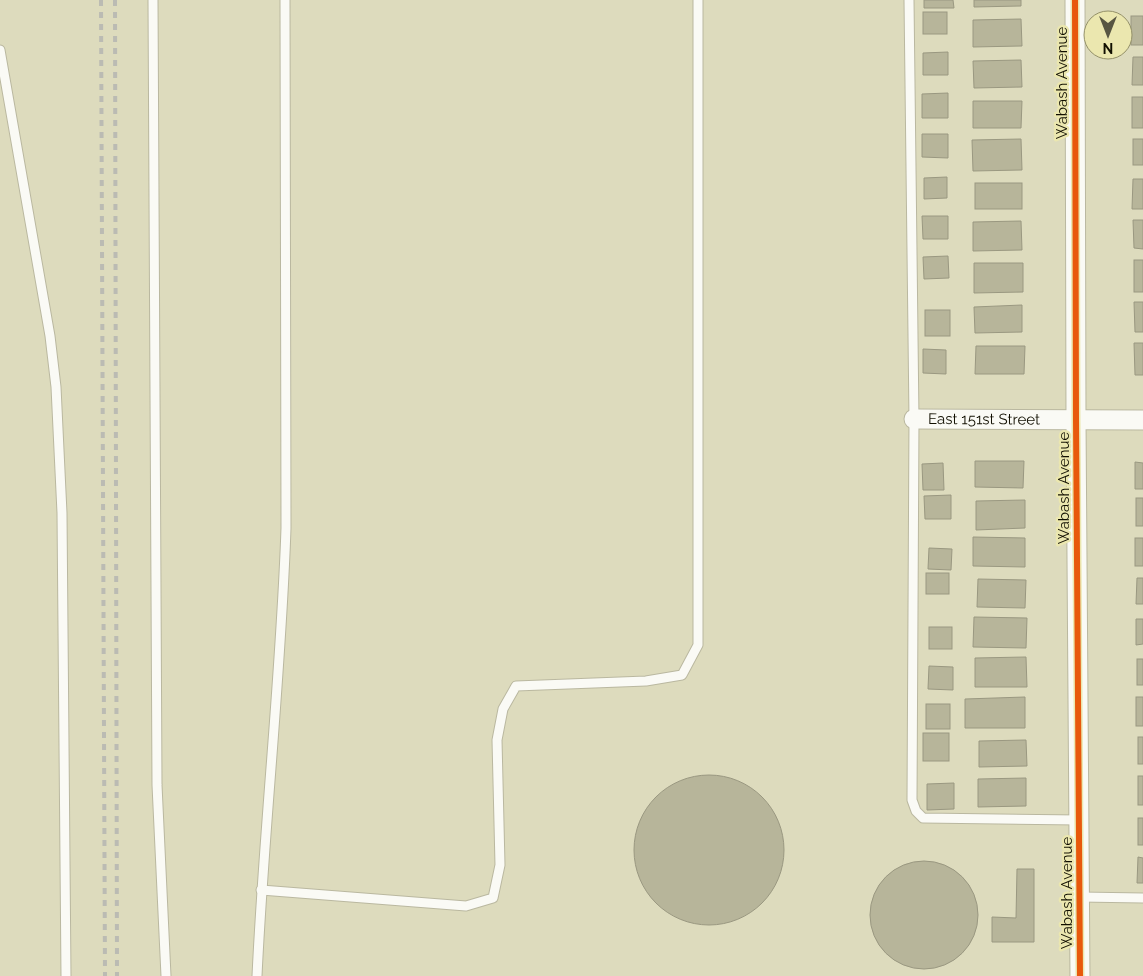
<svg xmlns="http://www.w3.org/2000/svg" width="1143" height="976" viewBox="0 0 1143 976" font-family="Raleway,sans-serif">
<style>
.building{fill:#b7b59a;stroke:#9a9881}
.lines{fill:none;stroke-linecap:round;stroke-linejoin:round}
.lane-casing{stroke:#bab8a0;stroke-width:11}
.street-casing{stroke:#bab8a0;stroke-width:21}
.lane{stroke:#fafaf5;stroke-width:9}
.street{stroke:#fafaf5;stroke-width:19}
.rail{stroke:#bbbbb3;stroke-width:4;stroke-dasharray:6 6;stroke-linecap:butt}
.cycleway-casing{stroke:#ebe7af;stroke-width:9}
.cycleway{stroke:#e8590c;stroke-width:6}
.labels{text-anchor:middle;stroke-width:4.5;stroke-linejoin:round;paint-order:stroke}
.street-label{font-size:15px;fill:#110f00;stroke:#ebe7af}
</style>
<rect width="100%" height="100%" fill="#dddbbd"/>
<g class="building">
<path d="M924 0H953L954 8H924Z"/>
<path d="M974 0H1021V6L974 7Z"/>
<rect x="923" y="12" width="24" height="22"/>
<rect x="1131" y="16" width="12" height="29"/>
<path d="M1021 19 1022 46 973 47V20Z"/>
<path d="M948 52V75H923V53Z"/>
<path d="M1133 57H1143V85H1132Z"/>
<path d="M1021 60 1022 87 974 88 973 61Z"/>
<path d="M948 93V118H922V94Z"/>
<rect x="1132" y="97" width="11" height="31"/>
<path d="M973 101H1022L1021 128H973Z"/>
<path d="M922 134H948V158L922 157Z"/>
<path d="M1021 139 1022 170 973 171 972 140Z"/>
<rect x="1133" y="139" width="10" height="26"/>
<path d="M947 177V198L924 199V178Z"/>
<path d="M1133 179H1143V209H1132Z"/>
<rect x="975" y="183" width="47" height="26"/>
<path d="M922 216H948V239H923Z"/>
<path d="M1133 220H1143V249L1134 248Z"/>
<path d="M1021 221 1022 250 973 251V222Z"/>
<path d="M948 256 949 278 924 279 923 257Z"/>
<rect x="1134" y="260" width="9" height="32"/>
<path d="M974 263H1023V292L974 293Z"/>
<path d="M1134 302H1143V332H1135Z"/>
<path d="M1022 305V332L975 333 974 307Z"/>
<rect x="925" y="310" width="25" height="26"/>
<path d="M1134 343H1143V375H1135Z"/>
<path d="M976 346H1025L1024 374H975Z"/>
<path d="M923 349 946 350V374L923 373Z"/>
<path d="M975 461H1024L1023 488 975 487Z"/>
<path d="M1135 462 1143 463V489H1135Z"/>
<path d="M943 463 944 490H923L922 464Z"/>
<path d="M951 495V519H925L924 496Z"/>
<rect x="1136" y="498" width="7" height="28"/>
<path d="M1025 500V528L976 530V501Z"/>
<path d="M973 537 1025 538V567L973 566Z"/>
<rect x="1135" y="538" width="8" height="28"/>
<path d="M929 548 952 549 951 570 928 569Z"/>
<rect x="926" y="573" width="23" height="21"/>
<path d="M1137 578H1143V604H1136Z"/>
<path d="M978 579 1026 580 1025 608 977 607Z"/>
<path d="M974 617 1027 618 1026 648 973 647Z"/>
<path d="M1136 619H1143V644L1136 645Z"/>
<rect x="929" y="627" width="23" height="22"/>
<path d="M1026 657 1027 687H975V658Z"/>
<rect x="1137" y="659" width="6" height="26"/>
<path d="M929 666 953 667V690L928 689Z"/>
<path d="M1025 697V728H965V699Z"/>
<rect x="1136" y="697" width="7" height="29"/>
<rect x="926" y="704" width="24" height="25"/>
<rect x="923" y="733" width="26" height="28"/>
<rect x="1138" y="737" width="5" height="27"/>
<path d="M1026 740 1027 766 979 767V741Z"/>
<circle cx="709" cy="850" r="75"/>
<rect x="1138" y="776" width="5" height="29"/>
<path d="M1026 778V806L978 807V779Z"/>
<path d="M954 783V809L927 810V784Z"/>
<rect x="1138" y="818" width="5" height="27"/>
<path d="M1138 857 1143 858V883H1137Z"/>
<circle cx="924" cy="915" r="54"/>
<path d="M1017 869H1034V942H992V917L1016 918Z"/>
</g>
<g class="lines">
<g class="lane-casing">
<g id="lane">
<path d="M153 0 157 785 166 976"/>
<path d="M909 0 914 419 912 800 916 811 923 818 1079 820"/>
<path d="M0 50 50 336 56 387 62 513 66 976"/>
<path d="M261 890 466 906 493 898 500 865 497 740 503 709 516 686 646 681 682 675 698 645V0"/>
<path d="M1080 897 1143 898"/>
<path d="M257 976C264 826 281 677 286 528L285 0"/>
</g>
</g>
<g class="street-casing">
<g id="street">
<path d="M1075 0 1076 420 1080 976"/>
<path id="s1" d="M914 419 1143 420"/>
</g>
</g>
<use href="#lane" class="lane"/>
<use href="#street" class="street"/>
<g class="rail">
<path d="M101 0 105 976"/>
<path d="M115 0 117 976"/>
</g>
<g class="cycleway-casing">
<path id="cycleway" d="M1075 0 1076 420 1080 976"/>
</g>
<use href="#cycleway" class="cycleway"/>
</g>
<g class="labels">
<g class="street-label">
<text transform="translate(1062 83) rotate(-90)" y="5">Wabash Avenue</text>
<text dy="5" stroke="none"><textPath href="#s1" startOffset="70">East 151st Street</textPath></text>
<text transform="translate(1064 488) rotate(-90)" y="5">Wabash Avenue</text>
<text transform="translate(1067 893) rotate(-90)" y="5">Wabash Avenue</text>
</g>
</g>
<g transform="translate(1108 35) rotate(180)"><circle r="24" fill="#ebe7af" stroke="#949169"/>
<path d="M0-4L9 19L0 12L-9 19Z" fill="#585642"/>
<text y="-8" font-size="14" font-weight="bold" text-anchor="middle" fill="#110f00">N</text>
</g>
</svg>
